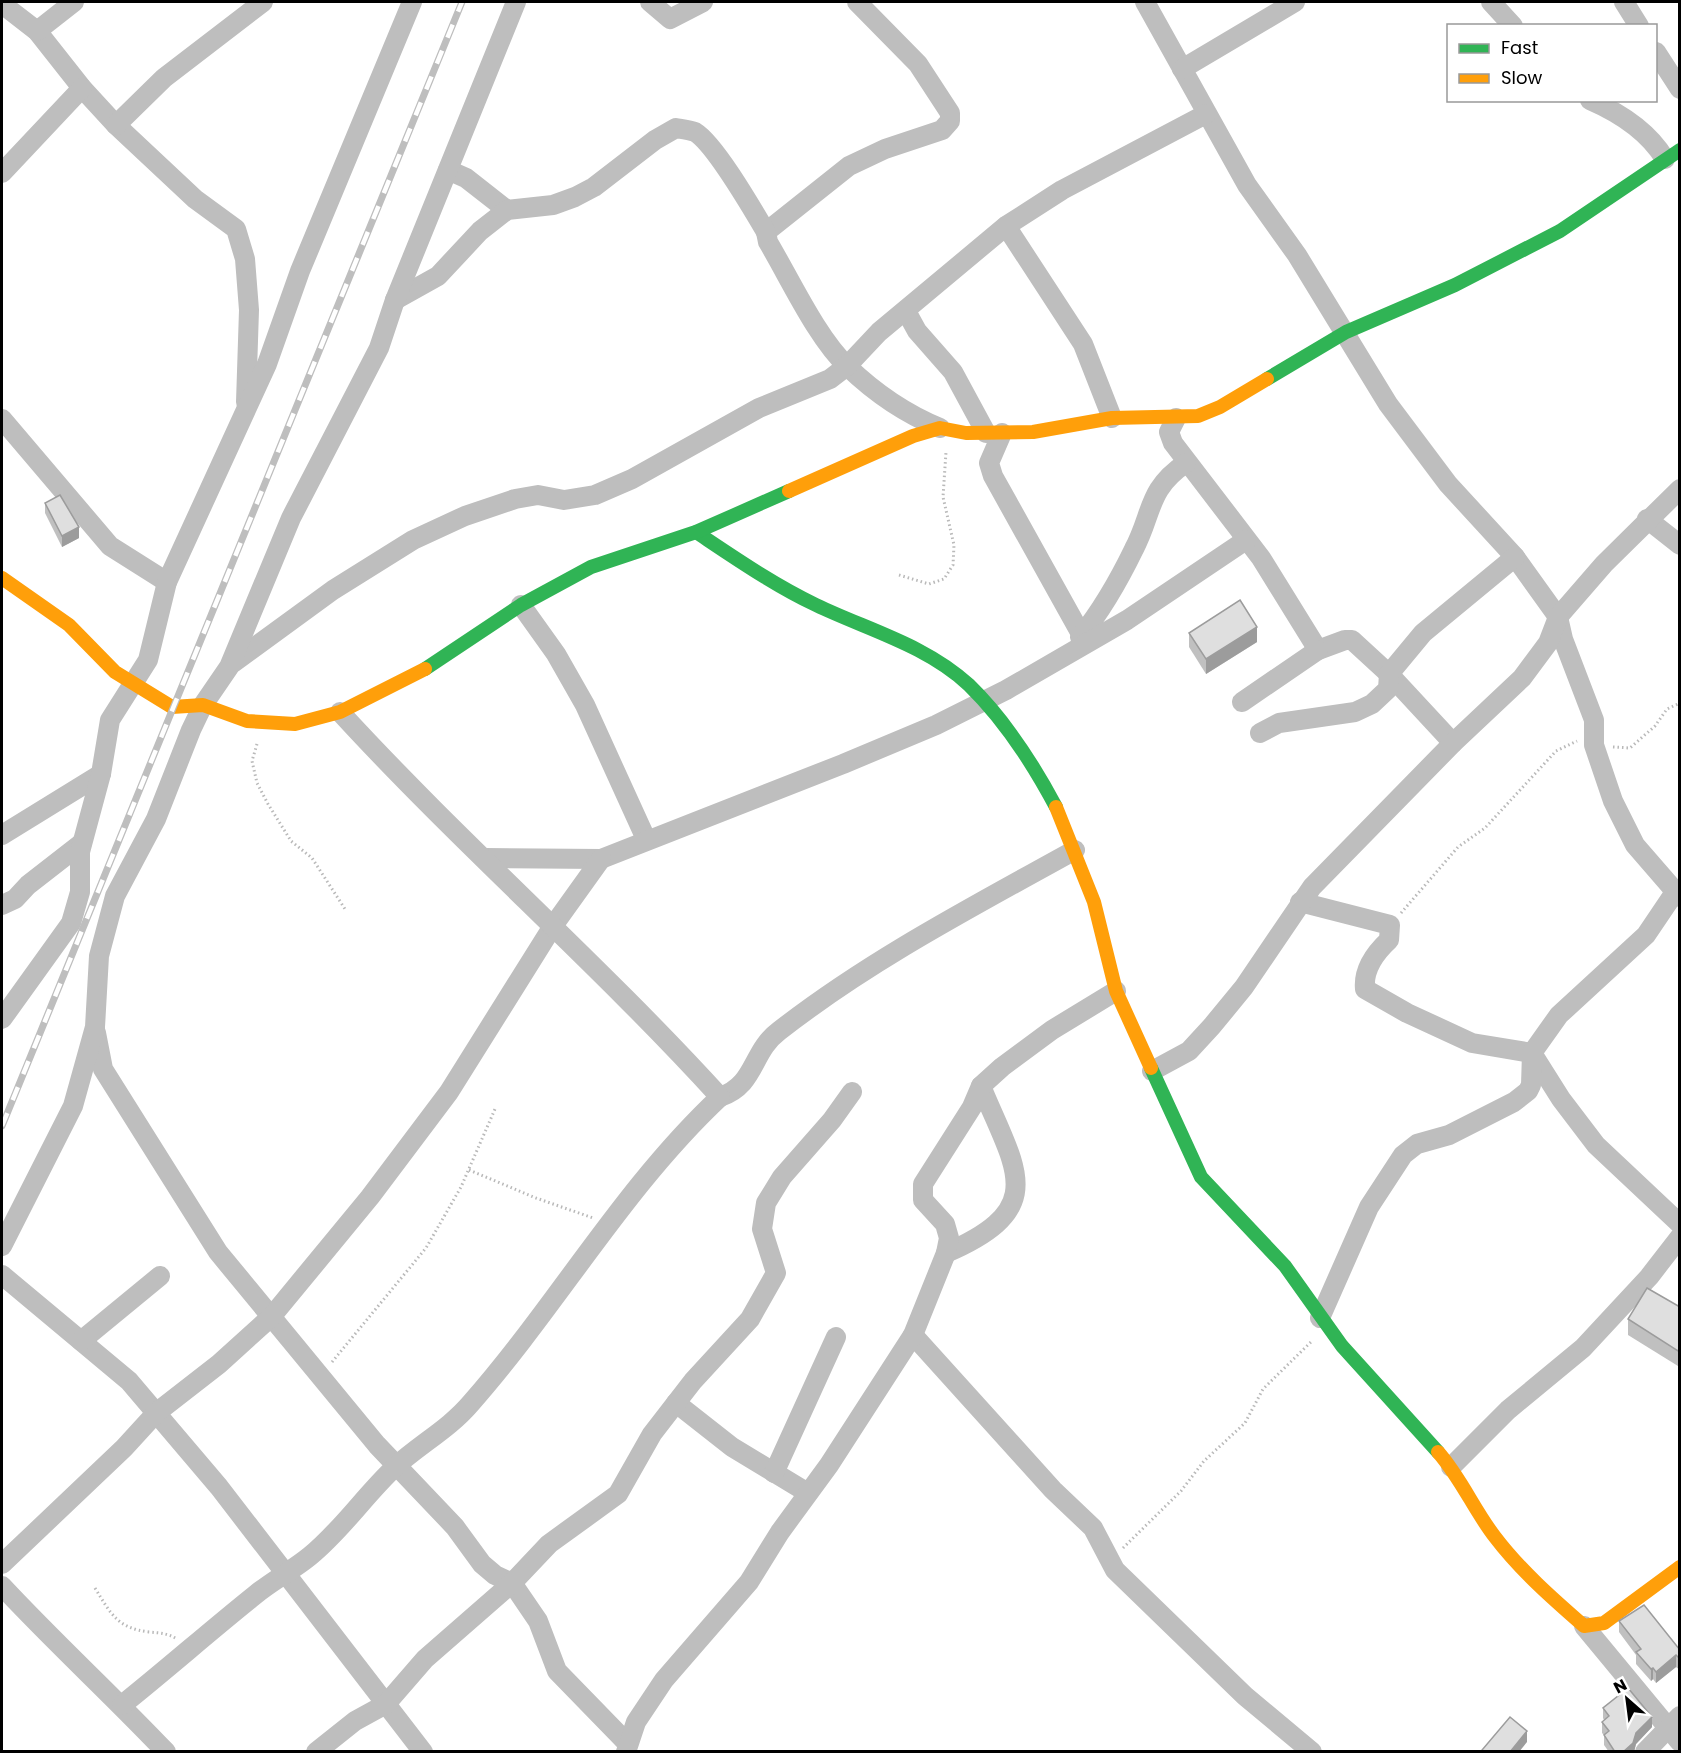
<svg xmlns="http://www.w3.org/2000/svg" width="1681" height="1753" viewBox="0 0 1681 1753" font-family="Poppins,sans-serif">
<style>
.lines{fill:none;stroke-linecap:round;stroke-linejoin:round}
.path{stroke:#b9b9b9;stroke-width:3;stroke-dasharray:1.5 3;stroke-linecap:butt}
.street{stroke:#bebebe;stroke-width:20}
.fast{stroke:#30b455;stroke-width:14}
.slow{stroke:#ff9f0a;stroke-width:14}
.rail-casing{stroke:#bebebe;stroke-width:7}
.rail{stroke:#fff;stroke-width:4.5;stroke-dasharray:14;stroke-linecap:butt}
.wall{fill:#c0c0c0}
.shaded-wall{fill:#9c9c9c}
.building{fill:#dfdfdf;stroke:#9c9c9c;stroke-width:1.5}
</style>
<rect width="100%" height="100%" fill="#fff"/>
<g class="lines">
<g class="path">
<path d="M899 575 929 584 944 579 953 565 954 545 943 497 946 452"/>
<path d="M257 744 252 761 257 783 268 804 291 841 312 858 345 909"/>
<path d="M1613 747 1630 748 1655 726 1667 709 1680 703"/>
<path d="M1401 913 1458 847 1485 828 1556 751 1577 741"/>
<path d="M469 1170 536 1198 593 1218"/>
<path d="M332 1362 426 1248 461 1187 495 1109"/>
<path d="M1123 1548 1181 1491 1204 1461 1245 1423 1263 1389 1313 1340"/>
<path d="M95 1588C111 1614 117 1628 149 1632 160 1633 167 1633 177 1639"/>
</g>
<g class="street">
<path d="M650 2 670 19 703 2"/>
<path d="M857 2 918 64 950 113V121L942 130 885 149 849 166 766 232 768 242C790 279 817 338 848 367 874 392 906 414 940 428"/>
<path d="M1145 2 1247 185 1297 255 1388 404 1448 484 1515 557 1558 617 1563 639 1594 720V745L1613 801 1635 845 1680 897"/>
<path d="M1491 2 1513 26"/>
<path d="M1624 2 1639 26"/>
<path d="M2 4 37 31 82 88 116 125 195 199 236 229 245 259 249 310 246 402"/>
<path d="M37 31 74 2"/>
<path d="M1656 52 1680 89"/>
<path d="M1182 69 1295 2"/>
<path d="M1590 100C1620 113 1648 131 1665 159"/>
<path d="M116 125 164 78 263 2"/>
<path d="M448 170 466 178 507 210"/>
<path d="M2 173 82 88"/>
<path d="M1006 226 1083 344 1112 418"/>
<path d="M395 300 438 276 480 231 507 210 553 205 575 197 594 187 655 140 676 128C682 129 690 130 695 132 715 144 753 210 766 232"/>
<path d="M906 311 917 331 953 372 986 433"/>
<path d="M1176 418 1169 432 1173 443 1261 558 1318 650 1345 640H1352L1389 674 1453 743"/>
<path d="M2 419 110 546 167 582"/>
<path d="M1002 433 989 463 993 476 1086 643"/>
<path d="M1647 519 1680 545"/>
<path d="M521 605 556 654 585 705 646 839"/>
<path d="M1080 637C1102 610 1119 580 1134 549 1153 513 1147 489 1186 463"/>
<path d="M233 663 333 590 413 540 465 516 515 499 538 495 564 500 595 495 632 479 759 408 830 379 847 366 879 332 1006 226 1062 190 1206 114"/>
<path d="M1242 702 1318 650"/>
<path d="M1260 733 1279 723 1355 712 1372 704 1388 689 1389 674 1423 633 1515 557"/>
<path d="M2 835 101 774"/>
<path d="M485 858 601 859 843 764 936 725 1006 690 1127 620 1246 540"/>
<path d="M1300 902 1390 925 1389 940C1375 953 1363 969 1365 989L1407 1013 1472 1043 1532 1053 1561 1099 1596 1145 1680 1224"/>
<path d="M2 905 15 899 28 885 82 843"/>
<path d="M2 1019 71 923 80 892V852L101 774 110 720 148 660 167 582 267 364 300 271 412 2"/>
<path d="M96 1033 103 1069 218 1252 377 1445 455 1527 482 1564 495 1575 512 1583 538 1621 557 1671 628 1744"/>
<path d="M1152 1071 1189 1051 1212 1026 1244 987 1312 887 1453 743 1522 678 1548 643 1558 617 1604 564 1680 489"/>
<path d="M720 1097C756 1085 751 1052 779 1031 870 960 974 906 1075 850"/>
<path d="M2 1246 73 1106 95 1027 99 956 115 896 156 819 191 730 203 705 229 667 291 518 379 348 395 300 516 2"/>
<path d="M946 1253C1051 1208 1015 1169 981 1086"/>
<path d="M2 1275 129 1381 219 1487 423 1752"/>
<path d="M1320 1318 1369 1207 1403 1155 1417 1144 1449 1135 1514 1102 1528 1091 1531 1085 1532 1053 1559 1015 1646 935 1675 892"/>
<path d="M913 1335 1053 1490 1093 1528 1115 1570 1245 1696 1312 1752"/>
<path d="M81 1341 160 1276"/>
<path d="M676 1403 732 1447 808 1493"/>
<path d="M1451 1467 1508 1410 1583 1348 1649 1277 1680 1237"/>
<path d="M774 1473 836 1337"/>
<path d="M2 1564 124 1448 156 1413 219 1364 272 1316 370 1197 449 1092 553 926 601 859"/>
<path d="M2 1586C55 1643 112 1695 166 1752"/>
<path d="M1584 1626 1680 1742"/>
<path d="M122 1705C167 1669 210 1631 255 1595 272 1581 293 1570 310 1556 342 1530 365 1495 395 1467 420 1444 449 1429 471 1403 558 1304 623 1188 720 1097 599 964 462 845 340 712"/>
<path d="M316 1752 355 1721 386 1704 425 1659 512 1583 549 1544 618 1494 652 1434 693 1381 750 1319 776 1273 762 1229 766 1203 782 1177 832 1120 852 1092"/>
<path d="M626 1752 636 1722 664 1680 749 1582 780 1532 829 1465 913 1335 946 1253 949 1238 945 1224 923 1200V1184L972 1107 981 1086 1002 1067 1052 1030 1116 991"/>
<path d="M1645 1752 1680 1716"/>
</g>
<g class="fast">
<path d="M1267 379 1346 332 1455 285 1560 231 1680 150"/>
<path d="M696 532C735 558 774 585 816 605 868 630 926 645 969 685 1005 720 1032 762 1056 807"/>
<path d="M425 669 521 605 591 567 696 532 789 491"/>
<path d="M1151 1068 1201 1177 1285 1266 1342 1346 1438 1452"/>
</g>
<g class="slow">
<path d="M789 491 913 436 940 428 966 433 1033 432 1112 418 1198 416 1220 407 1267 379"/>
<path d="M2 578 69 625 115 672 172 707 203 705 247 721 295 724 340 712 425 669"/>
<path d="M1056 807 1094 902 1116 991 1151 1068"/>
<path d="M1438 1452C1461 1478 1474 1510 1495 1537 1520 1570 1553 1599 1584 1626L1604 1623 1680 1567"/>
</g>
<g class="rail-casing">
<path id="rail" d="M2 1126 462 2"/>
</g>
<use href="#rail" class="rail"/>
</g>
<g class="wall">
<path d="M45 503 79 538 62 547 45 513Z"/>
<path d="M1189 633 1257 642 1206 674 1189 647Z"/>
<path d="M1680 1307V1363L1678 1366 1628 1335V1319Z"/>
<path d="M1619 1621 1680 1650V1670L1676 1667 1656 1683 1653 1679 1651 1681 1636 1664V1655L1619 1632Z"/>
<path d="M1603 1708 1652 1727 1636 1744 1634 1752H1609L1604 1745V1735L1602 1733V1722L1604 1720 1603 1718Z"/>
</g>
<g class="shaded-wall">
<path d="M79 527V538L62 547V536Z"/>
<path d="M1257 627V642L1206 674V659Z"/>
<path d="M1680 1347V1363L1678 1366V1351Z"/>
<path d="M1676 1655V1667L1656 1683V1672Z"/>
<path d="M1653 1668V1679L1651 1681V1669Z"/>
<path d="M1652 1717V1727L1636 1744 1634 1752H1623L1636 1733Z"/>
<path d="M1527 1731V1742L1519 1752H1510Z"/>
</g>
<g class="building">
<path d="M60 495 79 527 62 536 45 503Z"/>
<path d="M1240 600 1257 627 1206 659 1189 633Z"/>
<path d="M1647 1288 1680 1307V1347L1678 1351 1628 1319Z"/>
<path d="M1644 1605 1680 1650V1659L1676 1655 1656 1672 1653 1668 1651 1669 1636 1652 1641 1649 1619 1621Z"/>
<path d="M1628 1688 1652 1717 1636 1733 1633 1743 1623 1752H1615L1604 1735 1609 1731 1602 1722 1609 1716 1603 1708Z"/>
<path d="M1510 1717 1527 1731 1510 1752H1483L1482 1750Z"/>
</g>
<rect width="1681" height="1753" fill="none" stroke="#000000" stroke-width="6"/>
<rect x="1447" y="24" width="210" height="78" fill="#ffffff" stroke="#999999" stroke-width="1.5"/>
<rect x="1459" y="44" width="30" height="9" fill="#30b455" stroke="#999999" stroke-width="1.5"/>
<text x="1501" y="54" font-size="18" fill="#000000">Fast</text>
<rect x="1459" y="74" width="30" height="9" fill="#ff9f0a" stroke="#999999" stroke-width="1.5"/>
<text x="1501" y="84" font-size="18" fill="#000000">Slow</text>
<g transform="translate(1627 1699) rotate(332)" stroke="#ffffff" stroke-width="4.5" paint-order="stroke">
<path d="M0-4.5L10 22L0 15L-10 22Z" fill="#000000"/>
<text y="-9" font-size="16" font-weight="bold" text-anchor="middle" fill="#000000">N</text>
</g>
</svg>
